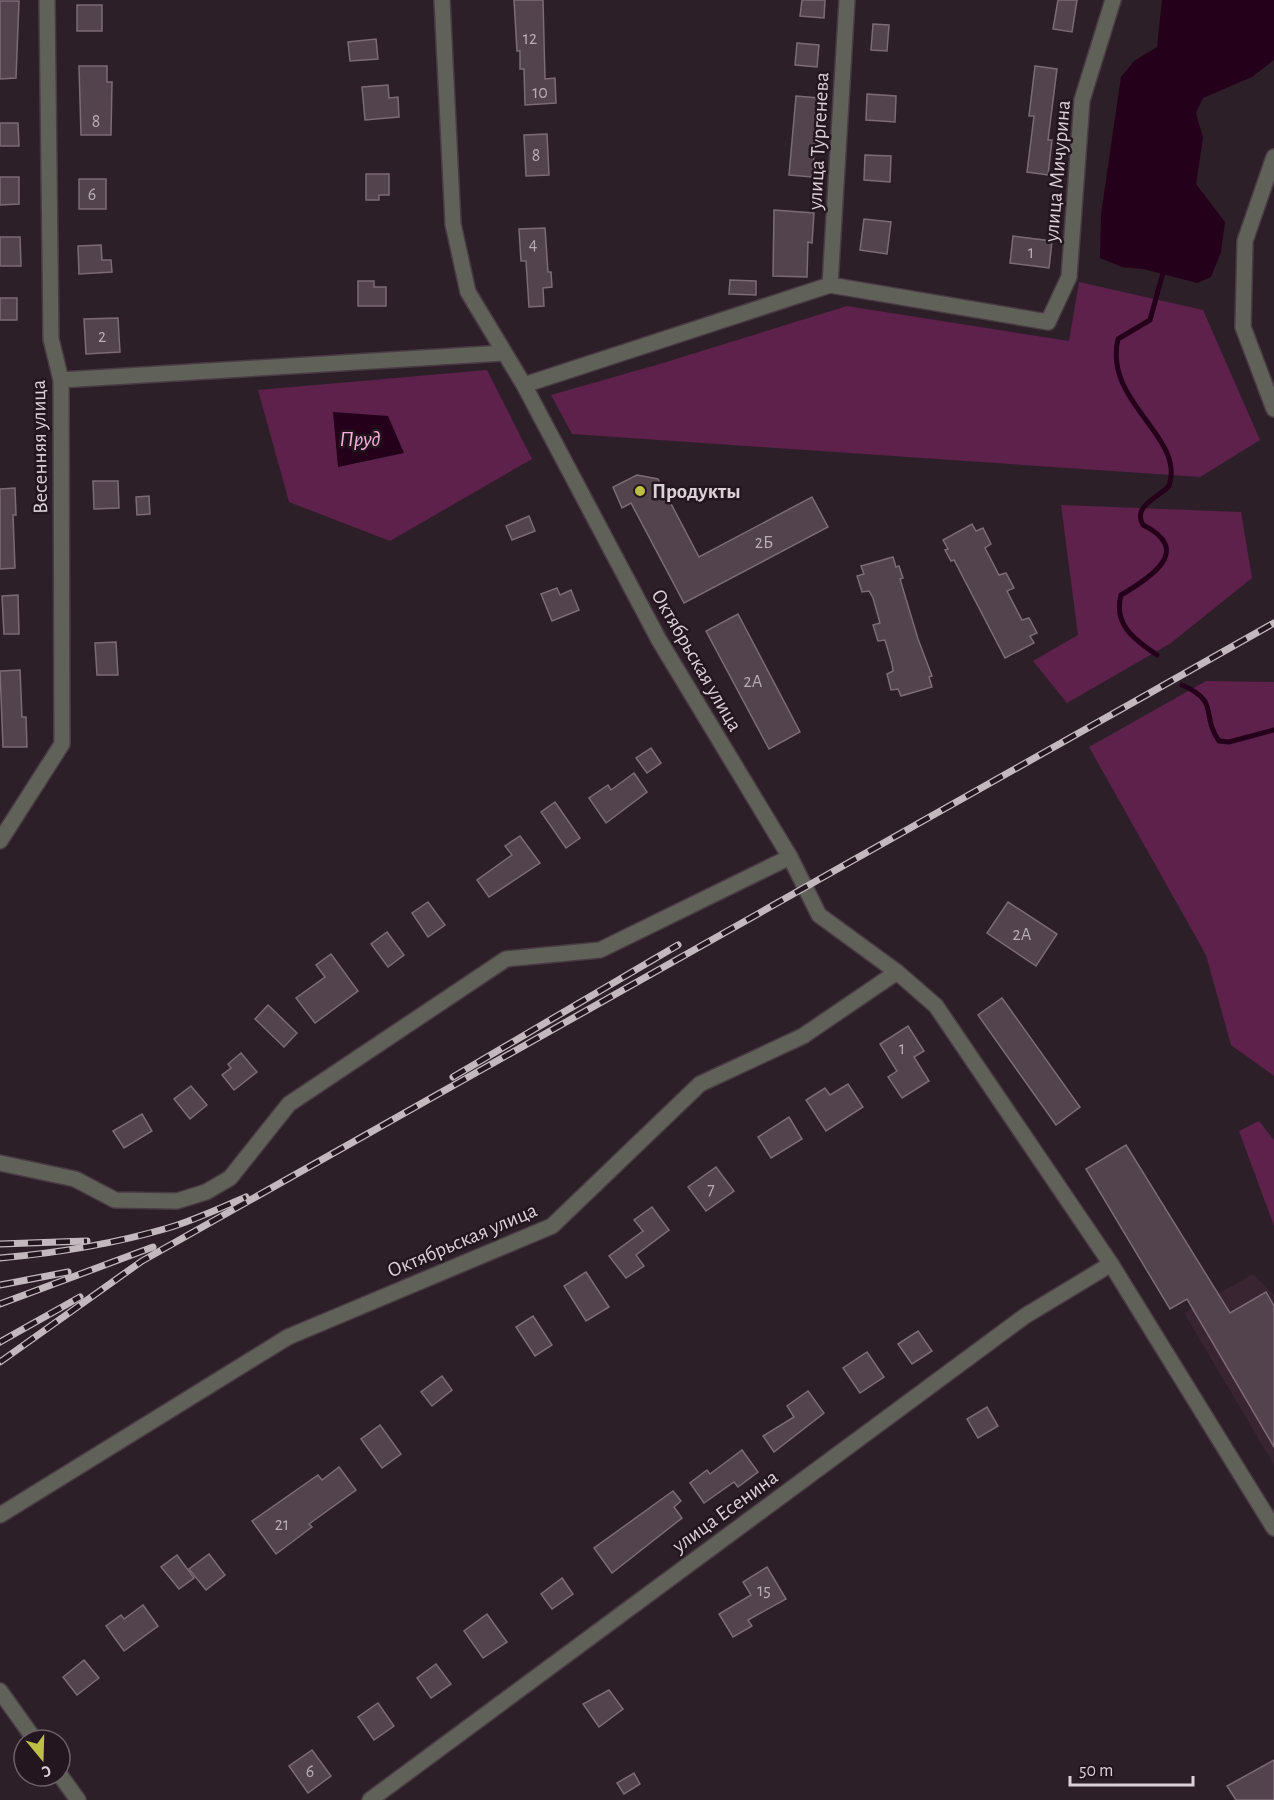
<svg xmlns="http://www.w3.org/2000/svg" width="1274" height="1800" viewBox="0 0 1274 1800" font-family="'Alegreya Sans',sans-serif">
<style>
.built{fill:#392431}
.green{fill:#5d214b}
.water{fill:#25001a}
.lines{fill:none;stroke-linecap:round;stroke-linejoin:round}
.stream{stroke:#25001a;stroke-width:5}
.building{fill:#53434c;stroke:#7c6b75;stroke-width:1.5}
.minor-casing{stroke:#493b44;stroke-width:18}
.minor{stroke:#606159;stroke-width:15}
.rail-casing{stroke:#c3b8be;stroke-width:7}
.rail{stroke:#23161e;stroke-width:4.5;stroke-dasharray:14;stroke-linecap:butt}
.poi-dot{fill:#bcbf44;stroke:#23161e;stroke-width:2}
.labels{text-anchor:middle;stroke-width:5;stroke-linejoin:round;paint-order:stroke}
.number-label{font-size:18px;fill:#b9aeb4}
.street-label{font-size:21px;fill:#dbd1d7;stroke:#23161e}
.poi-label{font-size:21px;font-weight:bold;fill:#dbd1d7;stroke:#23161e;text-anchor:start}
.water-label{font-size:22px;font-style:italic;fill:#fcb0e0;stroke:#23161e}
</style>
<rect width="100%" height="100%" fill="#2d1f28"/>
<path class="built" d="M1253 1274 1274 1295V1465L1184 1313Z"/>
<g class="green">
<path d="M1079 282 1203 310 1260 440 1200 477 572 434 551 395 663 363 847 306 1069 341Z"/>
<path d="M487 370 532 459 390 541 289 502 258 390Z"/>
<path d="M1061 505 1241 512 1252 578 1171 643 1067 703 1033 661 1078 635Z"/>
<path d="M1206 681 1274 682V1076L1231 1045 1206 955 1089 747Z"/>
<path d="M1259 1121 1274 1140V1226L1239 1131Z"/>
</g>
<g class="water">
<path d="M1162 0H1274V60L1252 77 1203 98 1196 113 1203 138 1196 184 1225 222 1221 252 1211 277 1197 283 1143 269 1122 267 1100 258 1101 214 1121 77 1134 61 1157 47Z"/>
<path d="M333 412 388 416 404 453 338 467Z"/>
</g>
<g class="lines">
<g class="stream">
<path d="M1157 655C1135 640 1113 625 1121 595 1150 578 1194 550 1143 525 1132 506 1158 498 1169 486 1186 436 1103 403 1118 339L1150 320 1164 269"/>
<path d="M1182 685C1221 702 1200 714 1219 741L1229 742 1274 730"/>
</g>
</g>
<g class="building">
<path d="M514 0H543L545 79 555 78 556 103 525 105 524 69H520V51H517Z"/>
<path d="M802 0H825L824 18 800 16Z"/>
<path d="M1058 0H1077L1072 32 1053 29Z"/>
<path d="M0 1H19L16 78 0 79Z"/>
<rect x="77" y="5" width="25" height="26"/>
<path d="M873 24 889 25 887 51 871 50Z"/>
<path d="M376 39 378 59 350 61 348 42Z"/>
<path d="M797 43 819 45 817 67 795 65Z"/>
<path d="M79 66H107V82H112L111 135H81Z"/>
<path d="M1035 66 1057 69 1048 140H1052L1048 175 1027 172 1034 116H1029Z"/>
<path d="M388 85 389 98 398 97 399 117 365 120 362 87Z"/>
<path d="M867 94 896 96 895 122 866 120Z"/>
<path d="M796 96 819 98 812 177 789 175Z"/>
<path d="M0 123H18L19 146H0Z"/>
<path d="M547 134 549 175 526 176 524 135Z"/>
<path d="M865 155 891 156 890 182 864 180Z"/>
<path d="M366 174H389V195H379V200H366Z"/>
<path d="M0 177H19V204L0 205Z"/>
<rect x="79" y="179" width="27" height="30"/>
<path d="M774 210 814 213 812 243 808 242 807 277 773 276Z"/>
<path d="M864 219 891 222 887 254 860 250Z"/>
<path d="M545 228 548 272H551L552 287 543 288 544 306 529 307 526 261H521L519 229Z"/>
<path d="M1013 236 1052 241 1049 268 1010 263Z"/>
<path d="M0 237H20L21 266H0Z"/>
<path d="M101 245 102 260H111L112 272 79 274 78 246Z"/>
<path d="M730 280 756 281V295L729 294Z"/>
<path d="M358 281H374V287H386V306H358Z"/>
<rect x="0" y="298" width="17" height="22"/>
<path d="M118 318 120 352 86 354 84 319Z"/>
<path d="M637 475 658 479 699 557 812 497 828 527 684 603 631 503 622 508 613 487Z"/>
<path d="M93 481H118L119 508 94 509Z"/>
<path d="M15 488 16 515H13L15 568 0 569V489Z"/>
<path d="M149 496 150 514 137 515 136 497Z"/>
<path d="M529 516 535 531 512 540 506 526Z"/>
<path d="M972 524 976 531 983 528 991 544 985 548 999 575 1006 573 1014 588 1007 591 1022 620 1029 618 1037 633 1030 636 1034 643 1005 658 954 560 951 561 945 550 948 549 943 540Z"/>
<path d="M893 557 896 567 899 566 903 578 900 579 918 639 932 676 929 677 932 687 901 696 898 689 891 690 887 674 893 671 892 664 885 640 878 641 873 625 880 623 873 598 869 591 862 592 857 576 864 574 861 566Z"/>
<path d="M557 588 560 595 571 590 579 610 552 621 541 594Z"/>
<path d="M18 595 19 634H4L2 596Z"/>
<path d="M738 614 800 732 769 749 706 631Z"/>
<path d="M116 642 118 675H97L95 643Z"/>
<path d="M20 670 22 717H26L27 747H3L0 671Z"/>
<path d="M651 748 661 763 647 773 636 758Z"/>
<path d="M634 773 647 792 606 823 589 798 608 785 611 790Z"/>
<path d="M555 802 580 838 566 848 541 812Z"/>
<path d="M520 836 540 863 489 897 477 880 512 855 505 846Z"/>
<path d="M428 902 445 925 428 937 412 913Z"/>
<path d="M1008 902 1057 934 1036 966 987 933Z"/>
<path d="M387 932 404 955 388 967 371 944Z"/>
<path d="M331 954 358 991 315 1023 296 998 325 977 316 965Z"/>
<path d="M1002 998 1080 1107 1056 1125 978 1015Z"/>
<path d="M268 1005 297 1033 284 1047 255 1019Z"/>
<path d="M908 1026 924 1051 914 1057 929 1081 902 1098 888 1077 897 1071 880 1044Z"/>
<path d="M241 1053 257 1072 234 1090 222 1075 231 1068 228 1064Z"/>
<path d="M848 1084 863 1107 826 1131 806 1100 825 1088 830 1095Z"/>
<path d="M191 1086 207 1105 190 1119 174 1099Z"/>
<path d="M142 1114 152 1131 124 1148 113 1131Z"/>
<path d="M789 1117 802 1139 771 1158 758 1137Z"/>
<path d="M1126 1145 1230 1313 1266 1292 1274 1306V1447L1187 1299 1170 1309 1086 1169Z"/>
<path d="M716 1167 734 1191 706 1211 688 1187Z"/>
<path d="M652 1207 669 1230 636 1255 644 1266 626 1278 609 1256 643 1231 634 1220Z"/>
<path d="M586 1272 609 1307 586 1321 564 1286Z"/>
<path d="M533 1316 552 1345 535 1356 516 1327Z"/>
<path d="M918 1331 932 1351 912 1364 898 1344Z"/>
<path d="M867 1352 884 1377 860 1393 843 1368Z"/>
<path d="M442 1376 452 1390 432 1406 421 1392Z"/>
<path d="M808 1391 824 1413 774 1452 763 1436 794 1417 787 1406Z"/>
<path d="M987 1407 998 1426 978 1438 967 1419Z"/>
<path d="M380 1425 401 1454 382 1468 361 1439Z"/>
<path d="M742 1450 758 1472 738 1487 734 1482 704 1503 690 1483 707 1470 710 1474Z"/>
<path d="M339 1467 356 1490 309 1524 312 1527 276 1554 252 1521 318 1475 322 1480Z"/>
<path d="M673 1491 681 1501 674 1507 682 1518 612 1573 594 1548Z"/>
<path d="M209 1554 225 1575 206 1590 189 1569Z"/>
<path d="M177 1555 194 1578 179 1589 161 1567Z"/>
<path d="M767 1567 786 1599 748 1620 752 1626 733 1637 719 1614 751 1595 743 1582Z"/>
<path d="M562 1578 573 1594 552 1609 541 1594Z"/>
<path d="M143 1605 158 1626 124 1651 106 1626 121 1615 124 1619Z"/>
<path d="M487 1614 507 1642 483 1658 464 1631Z"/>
<path d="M84 1660 99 1678 77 1695 63 1677Z"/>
<path d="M436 1664 451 1684 431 1698 417 1678Z"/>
<path d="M609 1690 623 1709 599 1727 583 1704Z"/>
<path d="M378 1703 394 1726 374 1740 358 1717Z"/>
<path d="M312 1750 331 1776 308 1793 289 1766Z"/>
<path d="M1274 1760V1800H1236L1227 1786Z"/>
<path d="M634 1773 640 1784 624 1794 617 1783Z"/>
</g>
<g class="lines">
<g class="minor-casing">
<g id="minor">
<path d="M442 0 453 224 468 292 524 385 659 640 790 857 819 915 897 972 936 1006 1111 1264 1274 1528"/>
<path d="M1274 157 1245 241 1243 327 1274 409"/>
<path d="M830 285 847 0"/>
<path d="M61 380 504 353"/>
<path d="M524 385 830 285 1048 322 1069 277 1082 100 1113 0"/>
<path d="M0 841 62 744 61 380 51 339 47 0"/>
<path d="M0 1163 75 1179 115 1200 177 1201 206 1192 230 1178 289 1104 506 959 600 950 790 857"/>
<path d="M0 1515 288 1337 552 1226 700 1084 803 1036 897 972"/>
<path d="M0 1691 35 1740"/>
<path d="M60 1775 78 1800"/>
<path d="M370 1800 1025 1316 1111 1264"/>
</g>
</g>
<use href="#minor" class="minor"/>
<g class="rail-casing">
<g id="rail">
<path d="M453 1077 678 945"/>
<path d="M0 1244 87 1241"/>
<path d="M0 1258C57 1253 113 1244 168 1228 195 1220 220 1208 246 1197"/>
<path d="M0 1285 68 1272"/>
<path d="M0 1304 153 1247"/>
<path d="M0 1342 80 1297"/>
<path d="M0 1362 142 1261 1274 623"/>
</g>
</g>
<use href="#rail" class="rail"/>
</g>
<circle class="poi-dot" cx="640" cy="491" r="6"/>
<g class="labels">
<g class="number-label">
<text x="530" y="44">12</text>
<text x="540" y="98">10</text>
<text x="96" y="127">8</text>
<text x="536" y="161">8</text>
<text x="92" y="200">6</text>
<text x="533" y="250">4</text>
<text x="1031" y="258">1</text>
<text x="102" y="342">2</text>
<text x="764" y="548">2Б</text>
<text x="753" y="687">2А</text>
<text x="1022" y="940">2А</text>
<text x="902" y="1054">1</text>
<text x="711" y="1195">7</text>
<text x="282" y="1530">21</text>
<text x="764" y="1596">15</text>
<text x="310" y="1777">6</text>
</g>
<g class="street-label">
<text transform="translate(818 141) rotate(-87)" y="7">улица Тургенева</text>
<text transform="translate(1057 171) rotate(-85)" y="7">улица Мичурина</text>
<text transform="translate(39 447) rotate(-91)" y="7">Весенняя улица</text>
<text transform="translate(697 660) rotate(60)" y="7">Октябрьская улица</text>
<text transform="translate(462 1240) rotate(-23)" y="7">Октябрьская улица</text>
<text transform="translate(725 1511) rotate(-36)" y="7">улица Есенина</text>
</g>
<g class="poi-label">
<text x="652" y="498">Продукты</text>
</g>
<g class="water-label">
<text x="360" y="446">Пруд</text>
</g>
</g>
<g transform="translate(42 1758) rotate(161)"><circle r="28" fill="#23161e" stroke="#6d6168" stroke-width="1.5"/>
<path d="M0-4.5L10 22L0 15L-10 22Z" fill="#bcbf44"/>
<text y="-9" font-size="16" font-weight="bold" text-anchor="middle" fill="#dbd1d7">С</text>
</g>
<path d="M1070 1776v9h123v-9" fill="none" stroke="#dbd1d7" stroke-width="3"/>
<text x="1079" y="1776" font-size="18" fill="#dbd1d7" stroke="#23161e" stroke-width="4.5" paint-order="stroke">50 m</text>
</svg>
